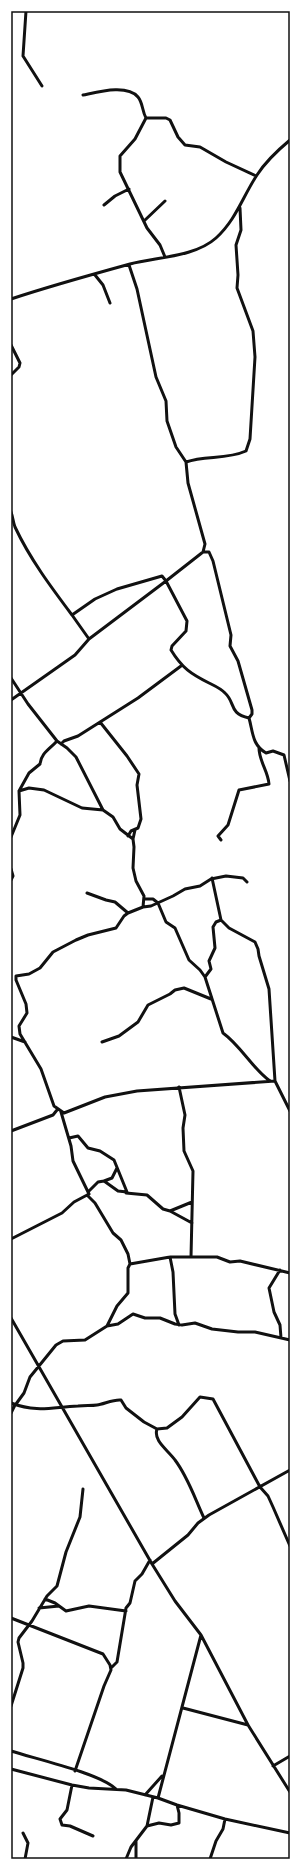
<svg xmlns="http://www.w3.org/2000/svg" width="301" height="1870" viewBox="0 0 301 1870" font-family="'Varela Round',sans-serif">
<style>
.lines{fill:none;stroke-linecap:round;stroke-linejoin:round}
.minor{stroke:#111;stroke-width:3}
.neatline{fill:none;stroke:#111;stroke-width:1.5}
</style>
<rect width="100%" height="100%" fill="#fff"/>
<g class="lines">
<path class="minor" d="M26,11L23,56L42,86
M83,95C98,92 127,84 138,97C143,103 142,111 146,118H166L170,120L178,137L185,145L200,147L226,162L256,176
M146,118L135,139L120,156V172L147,228L160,245L165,257
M104,205L115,196L129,189
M240,208L241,230L236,245L238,275L237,288L253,331L255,357L250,439L246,451C226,460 205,455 186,462L188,483L205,544L203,552L166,581L187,621L186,631L172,646L171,650C182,668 191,674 209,683C215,686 220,688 225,693C236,703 228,713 249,718C253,732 252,745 266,753L273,751L284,755L290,781
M144,221L165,201
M129,265L137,289L156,377L166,401L167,421L176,447L186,462
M95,275L103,285L110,303
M11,299C50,286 90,275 130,264C157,257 195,257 216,238C236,220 243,196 257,175C266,161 278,150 290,140
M11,345L20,363L19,367L11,375
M11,512C13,517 13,522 15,527C30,559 51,587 72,615L95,599L117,589L162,576L166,581L89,639L75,655L11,700
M203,552H209L213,561L231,635L230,646L238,661L252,710V714L249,718
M72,615L89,639
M11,678L28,704L57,741L67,748L76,757L103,810L113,817L120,829L133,839
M100,722L127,756L139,774L137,785L141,819L138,828L131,831L128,836
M61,744L64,741L78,736L138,698L181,666
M19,791L29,788L44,790L82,808L103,810
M135,830L133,839L134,847L133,868L136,881L144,896L143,907
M11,837L20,815L19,791L29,773L40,764C41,753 50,749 57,741
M221,840L218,836L228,825L239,790L269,784C268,771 259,761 259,748
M11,869L13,876L11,880
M212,878L221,920L229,928L255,942L258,949L259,956L269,989L275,1081L290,1111
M247,882L243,878L226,876L211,879L200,886L185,889L173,896L151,906L143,907L128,913L124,916L116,928L88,935L76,940L53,952L40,968L29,974L16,976V980L26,1004L27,1013L19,1026L20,1034L41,1069L54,1106L64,1113L105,1097L137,1091L275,1081
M87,893L106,900L115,902L128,913
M144,899H153L158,903L166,922L175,928L189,960L200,970L205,977L223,1033C241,1046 252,1068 270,1081
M205,977L211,969L209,961L215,948L213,927L216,922L221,920
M11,1037L25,1042
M102,1042L119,1036L138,1022L148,1005L170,994L175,990L184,988L211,999
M179,1087L185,1115L183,1128L184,1151L193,1171L191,1257
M11,1131L53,1115L57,1110
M69,1138L78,1136L88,1148L100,1151L114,1160L127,1192L118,1191L104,1181L98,1182L89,1191
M104,1181L112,1178L117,1168
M126,1193L147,1195L163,1209L170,1211L192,1223
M87,1195L95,1203L113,1233L121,1240L128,1254L130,1264L128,1268V1293L117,1306L107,1326
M170,1211L192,1202
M11,1239L62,1213L74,1202L89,1194L73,1161L71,1146L61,1112
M170,1257L173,1272L175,1314L179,1325
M130,1264L170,1257H217L230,1262L240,1261L290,1273
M280,1270L269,1288L274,1312L280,1325L281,1338
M11,1318L152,1564L175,1601L201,1635L248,1725L290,1792
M11,1403C38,1413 52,1407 78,1406C85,1405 91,1406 97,1405C104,1404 114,1399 121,1400L126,1408L144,1422L157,1429L167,1428L182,1417L200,1397L213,1399L260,1487L268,1496L273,1507L290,1546
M16,1404L24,1393L30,1377L56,1345L63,1341L85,1340L107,1326L118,1324L133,1314L145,1318H160L175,1324L182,1325L195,1323L212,1329L238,1332H255L290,1340
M11,1413L15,1405
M157,1429C153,1441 168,1450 175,1460C188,1477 195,1499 204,1518
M152,1564L188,1535L198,1523L209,1515L290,1470
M45,1599L55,1603L66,1611L89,1606L126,1611
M39,1608L59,1606
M11,1618L103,1654L110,1665L111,1670L104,1686L75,1771
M111,1668L117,1662L126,1608L130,1603L135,1581L142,1574L150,1560
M11,1706L23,1668V1663L18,1642L19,1638L32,1621L47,1596L57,1586L66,1552L80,1517L83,1489
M183,1708L248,1725
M11,1751C36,1759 99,1773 116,1789
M273,1766L290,1756
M11,1769L72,1785L89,1788L126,1790L158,1798L177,1805L225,1819L290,1833
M72,1785L67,1810L60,1819L62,1825L70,1826L93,1836
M145,1795L162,1776
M158,1798L201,1635
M147,1826L159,1823L171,1825L179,1823V1813L177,1805
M23,1833L28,1843L25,1859
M126,1859L131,1847L147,1826L153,1797
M136,1859V1841
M210,1859L216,1841L223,1829L225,1819"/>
</g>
<rect width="301" height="1870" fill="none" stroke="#ffffff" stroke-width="24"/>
<rect x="12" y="12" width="277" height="1846" class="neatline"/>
</svg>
